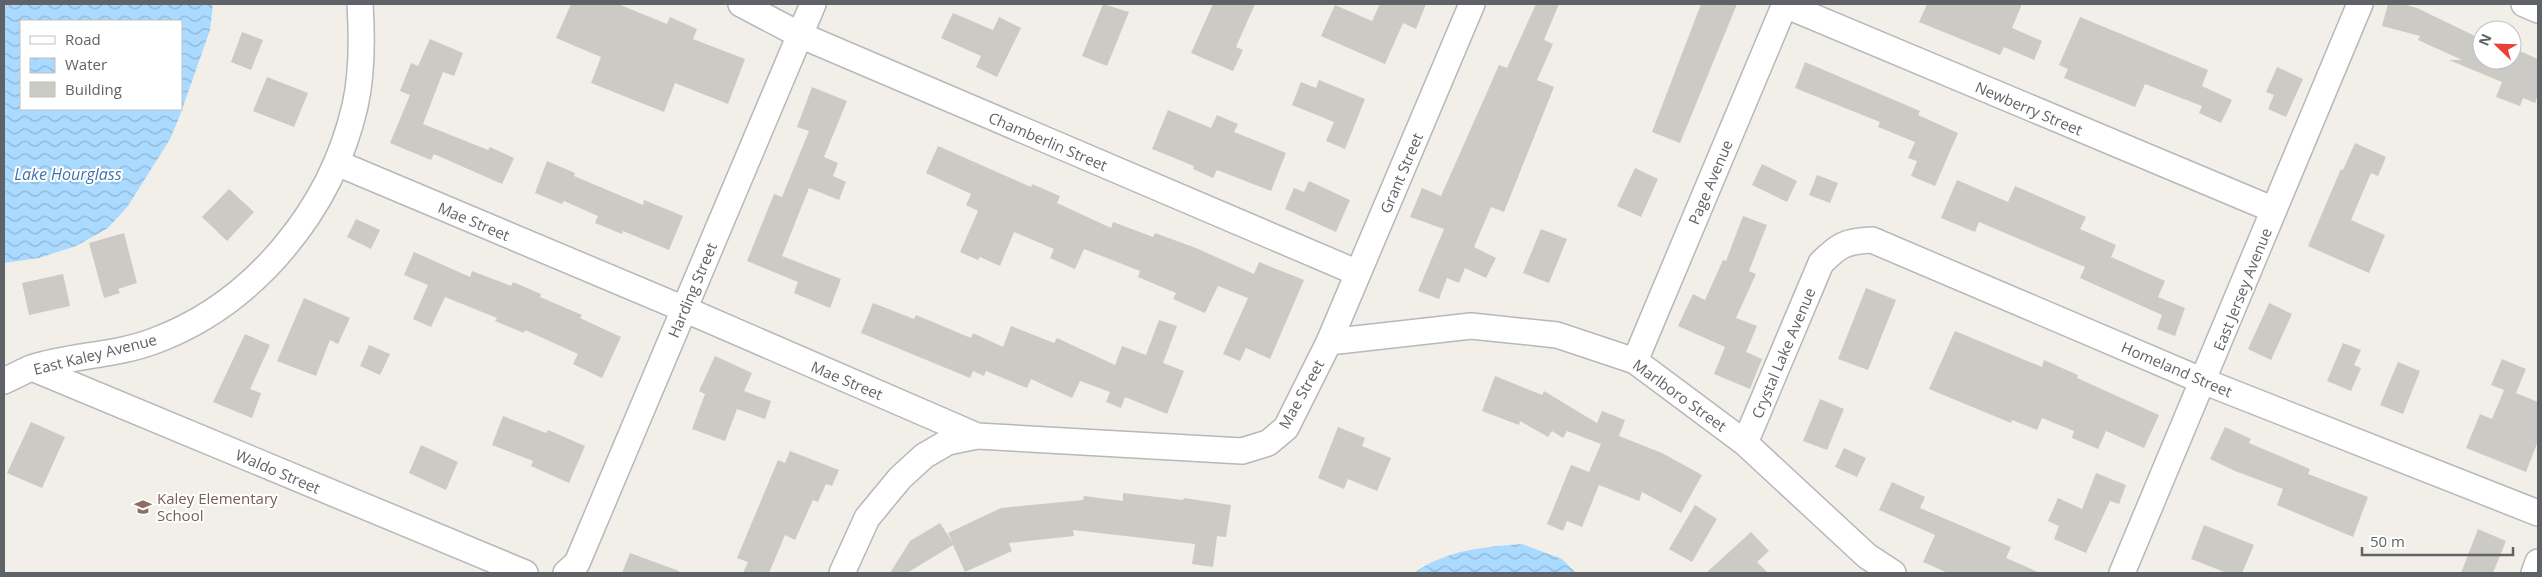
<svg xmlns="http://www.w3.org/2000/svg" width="2542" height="577" viewBox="0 0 2542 577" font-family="'Open Sans',sans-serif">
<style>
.water{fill:url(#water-waves);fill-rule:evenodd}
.building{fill:#cccac5}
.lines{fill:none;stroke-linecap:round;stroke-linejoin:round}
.minor-casing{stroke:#b5b8bc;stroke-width:28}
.minor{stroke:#fff;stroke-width:25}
.labels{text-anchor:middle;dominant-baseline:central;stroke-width:4;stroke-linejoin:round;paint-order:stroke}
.street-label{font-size:15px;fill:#5f6368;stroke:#fff}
.education-label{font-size:15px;fill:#785e54;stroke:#fff;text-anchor:start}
.water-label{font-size:16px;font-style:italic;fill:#4174aa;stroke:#fff}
</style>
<defs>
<pattern id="water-waves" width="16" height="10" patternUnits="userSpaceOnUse" patternTransform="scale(1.25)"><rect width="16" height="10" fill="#aadaff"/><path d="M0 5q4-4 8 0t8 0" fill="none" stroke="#8eb4d2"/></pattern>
</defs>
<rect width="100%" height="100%" fill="#f1efe8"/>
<path class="water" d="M4,4H213L210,30L180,115L170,139L128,206L108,228L76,246L39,258L4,263ZM21,21H181V109H21Z
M1522,544L1562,559L1576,573H1414C1446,550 1483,547 1522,544Z"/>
<path class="building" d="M571,4H618L667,24L670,17L697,29L693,39L745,59L728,104L675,83L664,112L591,83L601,57L556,38Z
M1103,4L1129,12L1107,66L1082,56Z
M1213,4H1255L1236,47L1243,50L1233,71L1191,53Z
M1380,4H1426L1416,29L1403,23L1385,64L1321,36L1335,5L1372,21Z
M1536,4H1559L1544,40L1553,44L1537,80L1554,87L1504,212L1491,207L1474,247L1496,258L1486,278L1465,268L1459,283L1447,278L1439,299L1418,291L1444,229L1410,217L1422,188L1441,196L1499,65L1507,68Z
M1701,4H1737L1680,143L1652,132Z
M1927,4H2022L2012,28L2042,41L2034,60L2004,47L2000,55L1919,22Z
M2388,4H2403L2417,8L2477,37L2482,25V60H2512L2515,49L2538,59V94L2535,103L2523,98L2520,106L2496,97L2502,82L2449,60H2462L2418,40L2420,36L2382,26Z
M953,13L993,30L999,17L1021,28L997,77L976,67L981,56L941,38Z
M2080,17L2208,70L2202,86L2232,100L2221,123L2199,113L2202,106L2145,84L2135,107L2064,78L2068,69L2059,65Z
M242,32L263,40L251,70L231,62Z
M430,39L463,53L454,76L443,72L423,124L488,150L490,147L514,158L502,184L434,154L431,160L390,143L410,95L400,91L411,63L418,66Z
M1805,62L1920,111L1918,115L1958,133L1935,186L1911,176L1917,161L1908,158L1915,142L1878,127L1880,122L1795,88Z
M2277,67L2303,79L2286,117L2268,109L2274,95L2266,92Z
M267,77L308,93L294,127L253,111Z
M1319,80L1365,99L1345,149L1326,141L1334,122L1292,105L1301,82L1316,88Z
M812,87L847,101L824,157L838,163L833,176L846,182L839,200L809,188L782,256L841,279L830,308L794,293L798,282L747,261L774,194L782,197L809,131L797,127Z
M1168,110L1211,128L1217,115L1238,124L1234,132L1286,153L1271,191L1217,170L1213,178L1193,169L1194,166L1152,149Z
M2355,143L2386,157L2378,176L2371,173L2351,220L2385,235L2369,273L2308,246L2341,169L2343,170Z
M938,146L1031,187L1032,184L1060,196L1057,203L1111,228L1113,222L1153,237L1155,233L1196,248L1254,274L1259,262L1304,280L1270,359L1246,348L1240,361L1223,354L1248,298L1218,286L1205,313L1173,299L1176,293L1138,277L1140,271L1084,249L1075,269L1050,258L1054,249L1014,232L1000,266L980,257L978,260L960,252L978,211L966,205L971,194L926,173Z
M547,161L575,173L574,176L643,205L644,200L683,216L669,250L623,231L622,234L595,223L598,216L564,201L562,204L535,193Z
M1762,164L1797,181L1787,202L1752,185Z
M1635,168L1658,179L1641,217L1617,206Z
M1817,175L1838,183L1830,203L1809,195Z
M1957,180L2008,202L2015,186L2086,217L2080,229L2116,245L2111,257L2165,281L2158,297L2185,308L2175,336L2157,329L2162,315L2080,278L2085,267L1979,222L1975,232L1941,218Z
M1309,181L1350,200L1336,232L1285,209L1294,188L1304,192Z
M229,189L254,212L227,241L202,217Z
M1743,216L1767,225L1749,271L1756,274L1736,318L1757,326L1746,352L1762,359L1750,389L1714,374L1725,347L1678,326L1693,294L1705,300L1723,260L1726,261Z
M356,219L380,230L371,249L347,237Z
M1541,229L1567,239L1549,283L1523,273Z
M124,233L137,283L118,289L120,293L104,298L89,243Z
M414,252L470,277L472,271L511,286L513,282L541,294L540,297L582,315L580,318L621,337L602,378L573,364L578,354L525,330L524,333L495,321L497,318L445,297L431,327L413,319L428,285L404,275Z
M63,274L70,306L29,315L22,283Z
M1866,288L1896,300L1868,370L1838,359Z
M304,298L350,318L338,344L330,340L316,376L277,361Z
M873,303L914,319L916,315L971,338L973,333L1003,347L1011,326L1054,343L1057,338L1115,365L1122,346L1146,355L1159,320L1177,326L1163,363L1184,371L1167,414L1125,397L1121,408L1106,402L1110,392L1080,381L1072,398L1031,379L1027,388L986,371L984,376L973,371L970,378L861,333Z
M2269,303L2292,314L2271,360L2248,349Z
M1955,331L2042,367L2044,360L2078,375L2077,378L2159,415L2144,448L2106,431L2098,449L2072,438L2074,431L2042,418L2037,430L2012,420L2011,423L1929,389Z
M245,334L270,345L250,389L261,393L252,418L213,402Z
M2343,343L2361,350L2354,365L2361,368L2351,391L2327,381Z
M369,345L390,354L380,375L360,366Z
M715,356L752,373L744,391L771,401L765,419L737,409L725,441L692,429L705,394L699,391Z
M2502,359L2526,369L2516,393L2538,402V441L2526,472L2466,448L2480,414L2492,419L2504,390L2491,385Z
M2398,362L2420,371L2403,414L2380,405Z
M1495,376L1542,395L1544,391L1597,423L1602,411L1625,420L1619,436L1662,453L1702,475L1681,513L1642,492L1639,501L1599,485L1582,527L1567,521L1563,531L1547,524L1571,465L1589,472L1601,444L1567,431L1563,438L1552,431L1548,437L1520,421L1519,425L1482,411Z
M1820,399L1844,409L1827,450L1803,441Z
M503,416L546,433L548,430L585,446L569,483L531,466L533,461L492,445Z
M31,422L65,437L42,488L7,473Z
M1338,427L1365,438L1362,446L1391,458L1377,491L1348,479L1344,489L1318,478Z
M2225,427L2251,439L2249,443L2310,469L2308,474L2368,497L2353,537L2277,505L2283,489L2235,471L2210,459Z
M421,445L458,462L446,490L409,473Z
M1844,448L1866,458L1857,477L1835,467Z
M790,451L839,470L832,486L826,484L818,502L813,500L795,540L785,535L769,573H743L748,562L737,558L778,460L785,463Z
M2096,473L2126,485L2119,504L2110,501L2086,553L2054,539L2059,526L2048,521L2058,498L2082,509Z
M1892,482L1925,497L1920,508L2011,547L2006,558L2040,573H1948L1923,562L1935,535L1879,510Z
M1123,493L1183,500L1184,498L1231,505L1226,537L1217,536L1213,567L1192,564L1195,544L1073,530L1074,536L1009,543L1012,551L965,572L953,545L907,573H890L910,541L940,523L953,543L948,533L1001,508L1083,500L1084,496L1123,501Z
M1695,505L1717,519L1692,562L1669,549Z
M2204,525L2254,545L2242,573H2227L2191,559Z
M2478,529L2506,541L2493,573H2461Z
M1751,532L1769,551L1757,562L1768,573H1706Z
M630,553L679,571V573H622Z"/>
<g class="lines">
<g class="minor-casing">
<path id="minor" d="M741,4L800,35L1358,273
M2524,4L2538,10
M1785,5L2274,210
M337,163L684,309L977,436L1242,451L1268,443L1286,428L1329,342L1472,4
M1329,342L1471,326L1557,335L1635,361L1745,443L1867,556L1893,573
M1635,361L1785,4
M32,368L525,573
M4,381C13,377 22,372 31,368C70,355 115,356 154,341C254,304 331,210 355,106C362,75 362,35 360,4
M1745,443L1821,263C1839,245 1846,241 1872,240L2203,381L2538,513
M566,573L577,563L813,4
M842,573L867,518L900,478L924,456L948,442L977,436
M2122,573L2360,4
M2534,573L2538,562"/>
</g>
<use href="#minor" class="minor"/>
</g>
<defs>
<g id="school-bare" transform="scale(1.35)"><path d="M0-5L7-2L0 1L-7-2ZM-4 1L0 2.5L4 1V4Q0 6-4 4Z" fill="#8d6e63" stroke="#fff" stroke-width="2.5" paint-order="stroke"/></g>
</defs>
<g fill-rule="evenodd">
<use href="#school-bare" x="143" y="507"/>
</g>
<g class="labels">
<g class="street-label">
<text transform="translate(2029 108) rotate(23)">Newberry Street</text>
<text transform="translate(1048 141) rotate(23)">Chamberlin Street</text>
<text transform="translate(1401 173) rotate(-67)">Grant Street</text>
<text transform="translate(1710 182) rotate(-67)">Page Avenue</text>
<text transform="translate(474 221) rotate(23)">Mae Street</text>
<text transform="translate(2242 289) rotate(-68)">East Jersey Avenue</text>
<text transform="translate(692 290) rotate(-67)">Harding Street</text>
<text transform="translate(1783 353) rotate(-67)">Crystal Lake Avenue</text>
<text transform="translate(95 354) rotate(-14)">East Kaley Avenue</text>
<text transform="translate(2177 369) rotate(23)">Homeland Street</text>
<text transform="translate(847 380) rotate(23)">Mae Street</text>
<text transform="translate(1301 394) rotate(-61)">Mae Street</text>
<text transform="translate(1680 395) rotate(36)">Marlboro Street</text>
<text transform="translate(278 471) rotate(23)">Waldo Street</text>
</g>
<g class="education-label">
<text x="157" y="498">Kaley Elementary<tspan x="157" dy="17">School</tspan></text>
</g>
<g class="water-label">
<text x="68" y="174">Lake Hourglass</text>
</g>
</g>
<rect width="2542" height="577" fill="none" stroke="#5f6368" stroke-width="10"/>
<rect x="20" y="20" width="162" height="90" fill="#ffffff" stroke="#bfc1c3"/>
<rect x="30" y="36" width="25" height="8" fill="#ffffff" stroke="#bfc1c3"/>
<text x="65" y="45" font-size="15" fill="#5f6368">Road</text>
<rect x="30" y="58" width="25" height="15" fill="url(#water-waves)" stroke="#bfc1c3"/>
<text x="65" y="70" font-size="15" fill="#5f6368">Water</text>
<rect x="30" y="82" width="25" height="15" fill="#cccac5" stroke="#bfc1c3"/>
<text x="65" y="95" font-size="15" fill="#5f6368">Building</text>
<g transform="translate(2497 45) rotate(293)"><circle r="24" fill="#ffffff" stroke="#bfc1c3"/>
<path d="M0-4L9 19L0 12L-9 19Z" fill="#ea4335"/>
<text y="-8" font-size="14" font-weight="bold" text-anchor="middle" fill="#5f6368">N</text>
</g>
<path d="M2362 547v8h151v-8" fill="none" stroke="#5f6368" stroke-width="2.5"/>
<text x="2370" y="547" font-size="15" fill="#5f6368" stroke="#ffffff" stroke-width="4" paint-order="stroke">50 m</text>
</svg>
